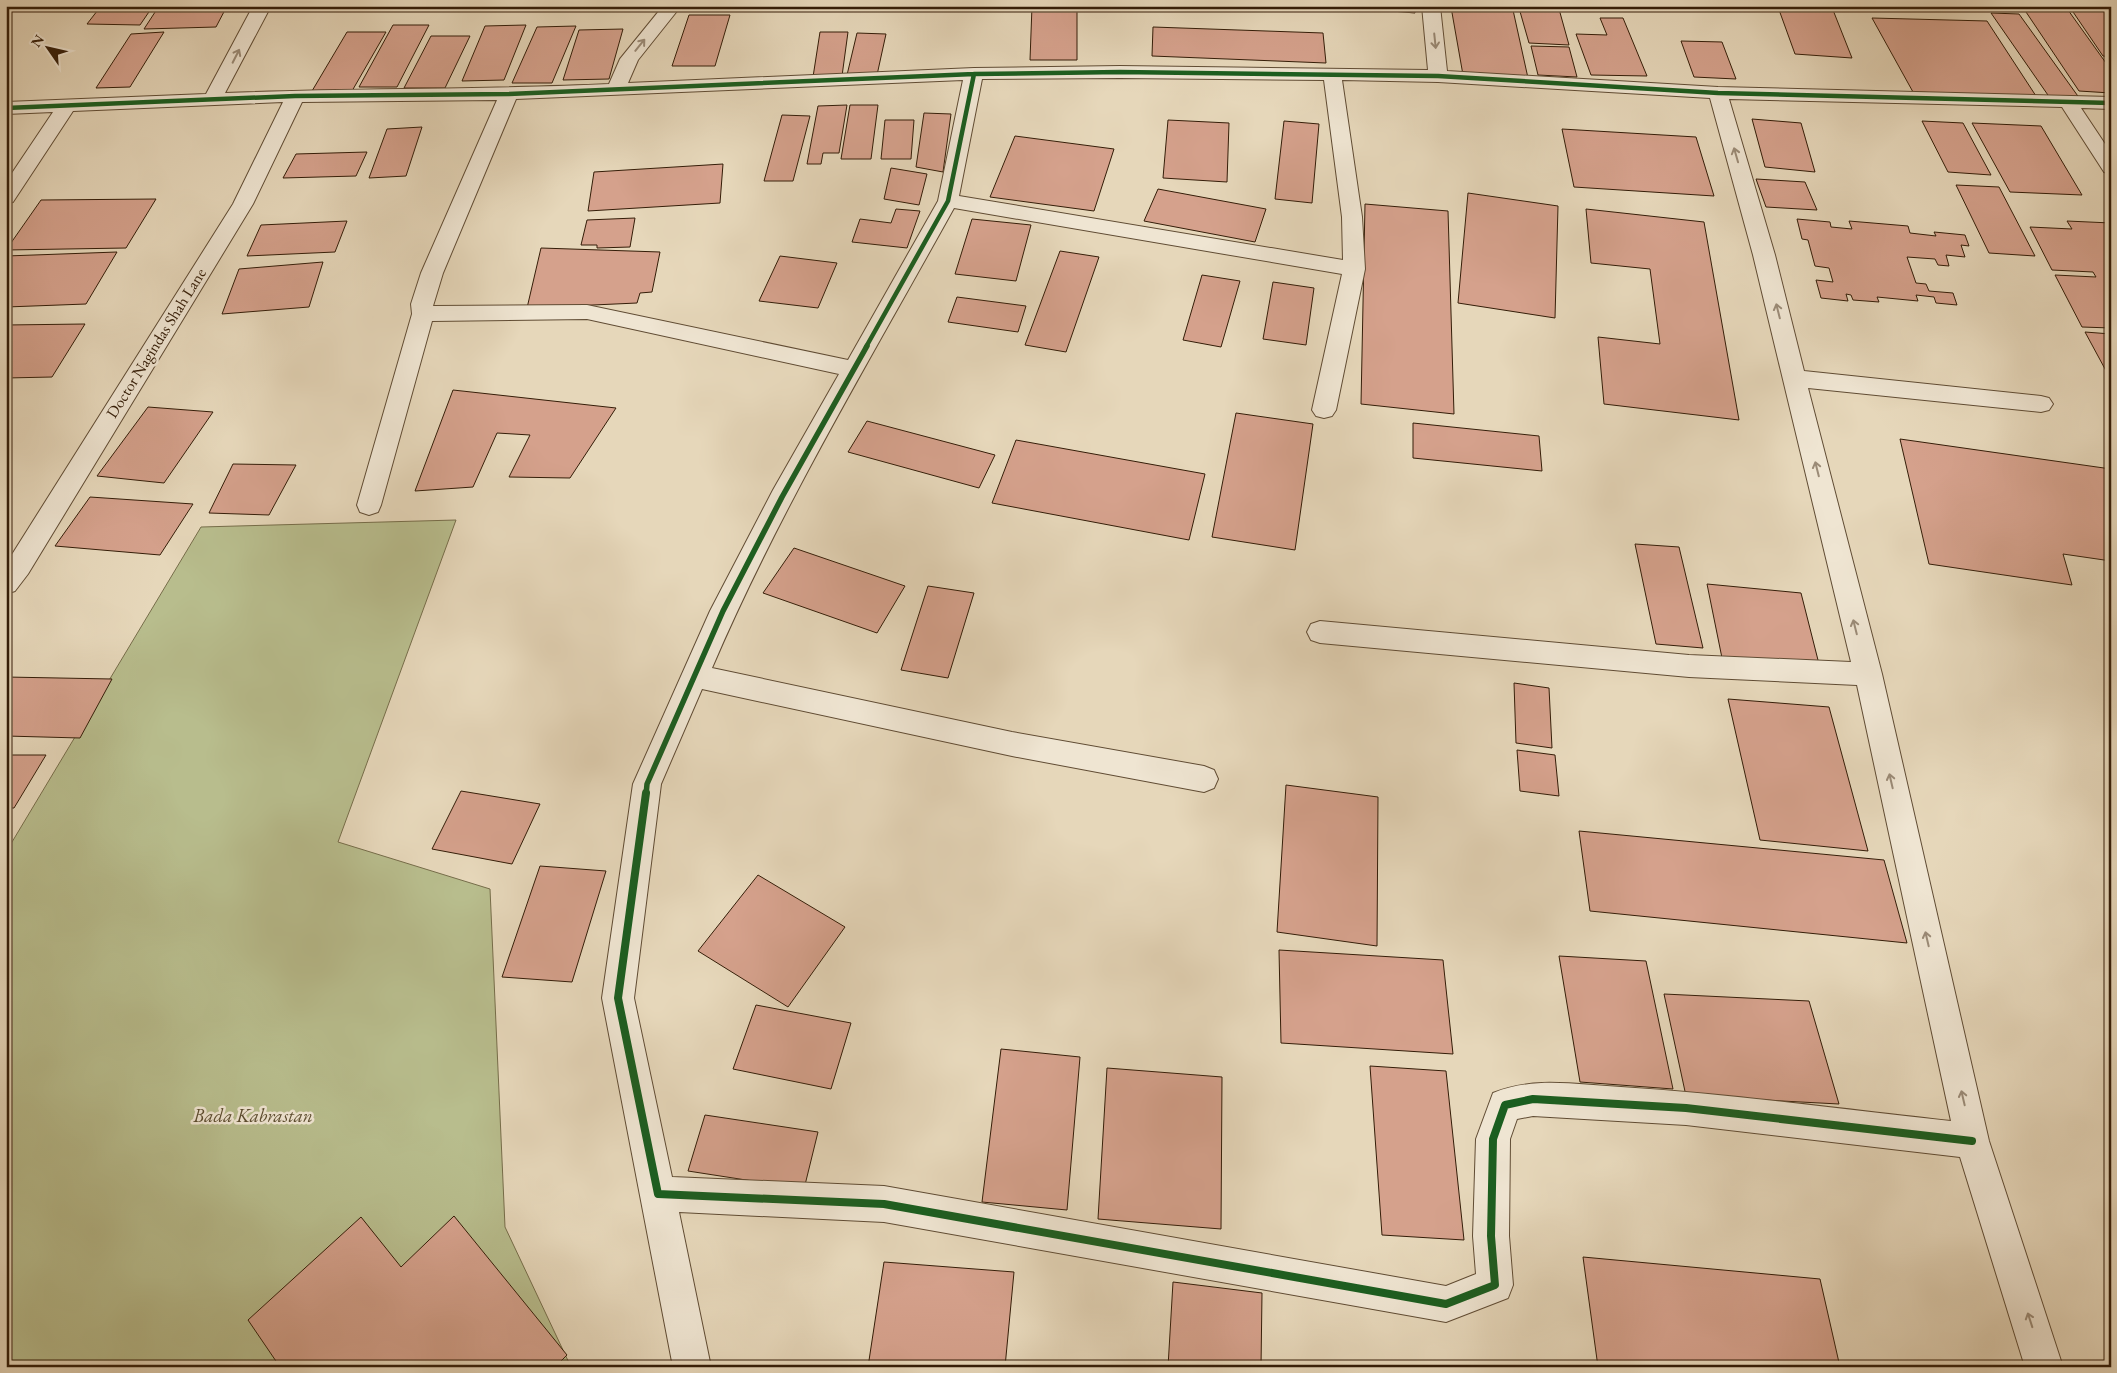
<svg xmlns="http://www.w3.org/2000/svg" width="2117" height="1373" viewBox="0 0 2117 1373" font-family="'EB Garamond',serif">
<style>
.green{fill:#b8bd8d;stroke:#766d4a}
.building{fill:#d5a18c;stroke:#341d08}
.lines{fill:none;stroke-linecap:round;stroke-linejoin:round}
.minor-casing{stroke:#604c34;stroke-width:2}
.minor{fill:#efe5d2;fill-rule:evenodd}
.cycleway-far2-casing{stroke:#efe5d2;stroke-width:7}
.cycleway-far1-casing{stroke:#efe5d2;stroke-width:9}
.cycleway-casing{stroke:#efe5d2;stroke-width:11}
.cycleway-far2{stroke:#1b5e20;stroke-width:4.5}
.cycleway-far1{stroke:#1b5e20;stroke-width:5.5}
.cycleway{stroke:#1b5e20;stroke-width:8}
.oneway{stroke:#9b8b77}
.labels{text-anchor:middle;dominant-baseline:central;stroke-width:5;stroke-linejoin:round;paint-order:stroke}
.street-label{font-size:16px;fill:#341d08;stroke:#efe5d2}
.near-park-label{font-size:19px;font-style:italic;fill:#5c4d30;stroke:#efe5d2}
</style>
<rect width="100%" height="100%" fill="#e6d7ba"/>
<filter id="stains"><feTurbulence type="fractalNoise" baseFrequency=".004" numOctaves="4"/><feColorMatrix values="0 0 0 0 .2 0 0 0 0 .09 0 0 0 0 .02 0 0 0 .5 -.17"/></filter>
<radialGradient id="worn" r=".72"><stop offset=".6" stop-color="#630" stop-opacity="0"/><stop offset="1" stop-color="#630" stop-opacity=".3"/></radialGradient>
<path class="green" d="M456,520L338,842L490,889L505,1227L571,1367H6V852L201,527Z"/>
<path class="building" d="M101,6H153L140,25L87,24Z
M159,6H227L216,27L144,29Z
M1032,6H1077V60H1030Z
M1216,6H1252V11L1216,10Z
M1345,6H1415V13L1345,7Z
M2069,6L2111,7V57L2103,56Z
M1451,7L1513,10L1528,78L1463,75Z
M1778,7L1833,10L1852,58L1795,54Z
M1519,8L1559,9L1569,45L1529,43Z
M2024,9L2068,10L2111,70V93L2079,91Z
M1991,13L2019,14L2080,99L2050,98Z
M689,15H730L715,66H672Z
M1600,18H1623L1647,76L1591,75L1576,34L1607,35Z
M1872,18L1987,21L2036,96L1913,92Z
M393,25H429L397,87H359Z
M526,25L504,80L462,81L485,26Z
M576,26L552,83H512L537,27Z
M1153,27L1323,33L1326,63L1152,56Z
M623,29L609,79L563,80L579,30Z
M164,32L130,87L96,88L131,34Z
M347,32H386L352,91H312Z
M820,32H848L842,76L813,77Z
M857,33L886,34L877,75H847Z
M431,36H470L445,88H404Z
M1681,41L1722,42L1736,79L1694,77Z
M1531,46L1569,47L1577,77L1538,75Z
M847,105L839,153H823L821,164H807L818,106Z
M850,105H878L871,159H841Z
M924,113L951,114L943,172L916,167Z
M782,115L810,116L793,181H764Z
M1752,119L1801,123L1815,172L1765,167Z
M885,120H914L911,159H881Z
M1168,120L1229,123L1227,182L1163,178Z
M1284,121L1319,124L1312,203L1275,199Z
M1922,121L1963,123L1991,175L1948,172Z
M1972,123L2041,126L2082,195L2010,192Z
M422,127L406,176L369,178L387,129Z
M1562,129L1696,137L1714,196L1574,187Z
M1015,136L1114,149L1094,211L990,197Z
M367,152L356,176L283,178L296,154Z
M723,164L720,203L588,211L594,172Z
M891,168L927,174L919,205L884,199Z
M1756,179L1805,182L1817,210L1766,207Z
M1956,185L1999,187L2035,256L1989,253Z
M1158,189L1266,209L1255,242L1144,221Z
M1468,193L1558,206L1555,318L1458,303Z
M156,199L126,248L6,250L41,200Z
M1365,204L1448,211L1454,414L1361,404Z
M896,209L920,211L907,248L852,242L860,219L891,223Z
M1586,209L1704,222L1739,420L1604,404L1598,337L1660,344L1650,269L1591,263Z
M635,218L630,247L597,248V245H581L587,220Z
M972,219L1031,225L1016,281L955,274Z
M1797,219L1830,222L1831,227L1852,229L1849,221L1908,226L1910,233L1936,236L1934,232L1965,235L1969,246L1961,245L1965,257L1946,255L1949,266L1938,265L1935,259L1907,257L1916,283L1926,284L1929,291L1953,293L1957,305L1936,303L1934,297L1916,295L1918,301L1877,297L1879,302L1853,300L1851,295L1846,294L1848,301L1821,298L1816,280L1833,282L1829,268L1815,266L1808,240L1802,239Z
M347,221L335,252L247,256L261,225Z
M2067,221L2111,223V328L2082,327L2055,275L2096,277L2093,272L2052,270L2030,227L2072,229Z
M541,248L660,252L652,292L640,293L637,303L527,308Z
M1060,251L1099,257L1066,352L1025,345Z
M117,252L86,304L6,307V256Z
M780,256L837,263L818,308L759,301Z
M323,262L309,307L222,314L239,269Z
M1202,275L1240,281L1221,347L1183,340Z
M1273,282L1314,288L1306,345L1263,339Z
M957,297L1026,306L1018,332L948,322Z
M85,324L52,377L6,378V325Z
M2085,332L2111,334V380Z
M453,390L616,408L570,478L509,477L530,435L497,433L473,487L415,491Z
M148,407L213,412L164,483L97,476Z
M1236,413L1313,424L1295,550L1212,537Z
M867,421L995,455L979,488L848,452Z
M1413,423L1539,436L1542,471L1413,458Z
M1900,439L2111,469V561L2063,554L2072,585L1929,564Z
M1016,440L1205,474L1189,540L992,503Z
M233,464L296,465L269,515L209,513Z
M90,497L193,504L160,555L55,546Z
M1635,544L1679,547L1703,648L1656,644Z
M794,548L905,586L877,633L763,593Z
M1707,584L1801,593L1820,668L1722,658Z
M928,586L974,593L948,678L901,670Z
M6,677L112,679L80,738L6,736Z
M1514,683L1549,688L1552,748L1516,743Z
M1728,699L1829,707L1868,851L1760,840Z
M1517,750L1555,755L1559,796L1520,791Z
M6,755H46L14,808H6Z
M1286,785L1378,797L1377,946L1277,932Z
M461,791L540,804L512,864L432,849Z
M1579,831L1884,860L1907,943L1590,911Z
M540,866L606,871L572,982L502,977Z
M758,875L845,927L788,1007L698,951Z
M1279,950L1443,960L1453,1054L1281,1043Z
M1559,956L1646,961L1673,1089L1580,1082Z
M1664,994L1809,1001L1839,1104L1686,1096Z
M756,1005L851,1023L831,1089L733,1069Z
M1001,1049L1080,1057L1067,1210L982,1202Z
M1370,1066L1446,1071L1464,1240L1382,1235Z
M1107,1068L1222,1077L1221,1229L1098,1219Z
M705,1115L818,1132L804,1189L688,1171Z
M454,1216L567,1355L555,1367H280L248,1320L361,1217L401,1267Z
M1583,1257L1820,1279L1840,1367H1598Z
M884,1262L1014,1272L1005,1367H868Z
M1173,1282L1262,1293L1261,1367H1168Z"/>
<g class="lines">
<g class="minor-casing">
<path id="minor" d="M253,6H271L225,93C353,88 481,90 609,84L620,59L663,6H681L638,60L628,83L974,68L1120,66L1428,70L1422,6H1440L1447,71L1718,87L2111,97V109L2081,108L2111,153V174L2104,172L2062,107L1729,99L1775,255L1804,371L2041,396L2049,398L2053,404L2049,410L2041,412L1808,388L1882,674L1989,1141L2063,1367H2025L1960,1157L1686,1125L1533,1116L1517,1119L1510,1139L1509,1236L1513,1285L1508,1298L1446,1322L884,1222L679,1212L711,1367H673L602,998L633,784L710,611L773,490L839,374L587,319L432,321L381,505L378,512L369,515L360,512L357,505L412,314L411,304L421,273L497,100L302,102L253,204L28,574L15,591L6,594V564L233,204L283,102L73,111L13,202L6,204V182L53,112L6,114V102L206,94ZM1120,78L1324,80L1342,217L1343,260L959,196L982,79ZM963,80L938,201L848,360L587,305L433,306L443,273L516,99ZM1342,80L1438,82L1710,98L1753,255L1851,662L1689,655L1320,621L1311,624L1307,632L1311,640L1320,643L1689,677L1857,685L1951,1121C1841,1109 1731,1094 1621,1087C1578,1085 1534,1076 1493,1093L1476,1139L1473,1236L1476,1274L1446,1286L884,1186L672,1177L634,998L661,784L702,689L1012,756L1204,792L1214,788L1218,779L1214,770L1204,766L1012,732L712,668C780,509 870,360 954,208L1342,274L1312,410L1316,416L1324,418L1332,416L1336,410L1365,269L1362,217Z"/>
</g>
<use href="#minor" class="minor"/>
<g class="cycleway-far2-casing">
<path id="cycleway-far2" d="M6,108L295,96L509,94L974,74L1120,72L1438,76L1718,93L2111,103
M866,347L948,201L974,74"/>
</g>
<g class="cycleway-far1-casing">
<path id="cycleway-far1" d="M646,795L647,784L723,611L782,497L867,346"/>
</g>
<g class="cycleway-casing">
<path id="cycleway" d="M646,793L618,998L658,1194L884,1204L1446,1304L1495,1285L1491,1236L1493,1139L1505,1105L1533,1099L1686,1108L1972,1141"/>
</g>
<use href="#cycleway-far2" class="cycleway-far2"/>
<use href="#cycleway-far1" class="cycleway-far1"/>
<use href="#cycleway" class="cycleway"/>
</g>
<defs><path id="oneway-shaft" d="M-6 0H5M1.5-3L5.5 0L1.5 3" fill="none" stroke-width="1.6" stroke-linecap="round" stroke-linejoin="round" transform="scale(1.25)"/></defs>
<g class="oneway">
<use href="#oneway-shaft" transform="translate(1435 41) rotate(84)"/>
<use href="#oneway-shaft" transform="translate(640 45) rotate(-51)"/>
<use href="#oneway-shaft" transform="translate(236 56) rotate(-63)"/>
<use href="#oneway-shaft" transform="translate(1736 155) rotate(-106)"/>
<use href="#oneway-shaft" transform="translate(1778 311) rotate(-104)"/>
<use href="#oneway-shaft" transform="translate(1817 469) rotate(-104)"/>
<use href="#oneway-shaft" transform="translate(1855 627) rotate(-104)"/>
<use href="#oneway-shaft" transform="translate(1891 781) rotate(-103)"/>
<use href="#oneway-shaft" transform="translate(1927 939) rotate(-103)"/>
<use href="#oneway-shaft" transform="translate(1963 1098) rotate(-103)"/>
<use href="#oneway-shaft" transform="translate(2030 1320) rotate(-108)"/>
</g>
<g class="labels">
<g class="street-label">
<text transform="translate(156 343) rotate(-58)">Doctor Nagindas Shah Lane</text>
</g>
<g class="near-park-label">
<text x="253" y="1115">Bada Kabrastan</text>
</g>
</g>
<rect width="2117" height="1373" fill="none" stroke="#e6d7ba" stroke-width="25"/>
<rect x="8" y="8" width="2102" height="1358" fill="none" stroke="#341d08" stroke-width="2.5"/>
<rect x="12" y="12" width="2092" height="1348" fill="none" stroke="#341d08"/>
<g transform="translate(48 48) rotate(304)" stroke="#efe5d2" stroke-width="4" paint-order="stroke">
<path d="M0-4L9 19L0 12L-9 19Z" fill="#341d08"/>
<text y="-8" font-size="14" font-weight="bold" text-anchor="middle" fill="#341d08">N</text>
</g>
<rect width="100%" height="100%" filter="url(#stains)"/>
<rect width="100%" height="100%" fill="url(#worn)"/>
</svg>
